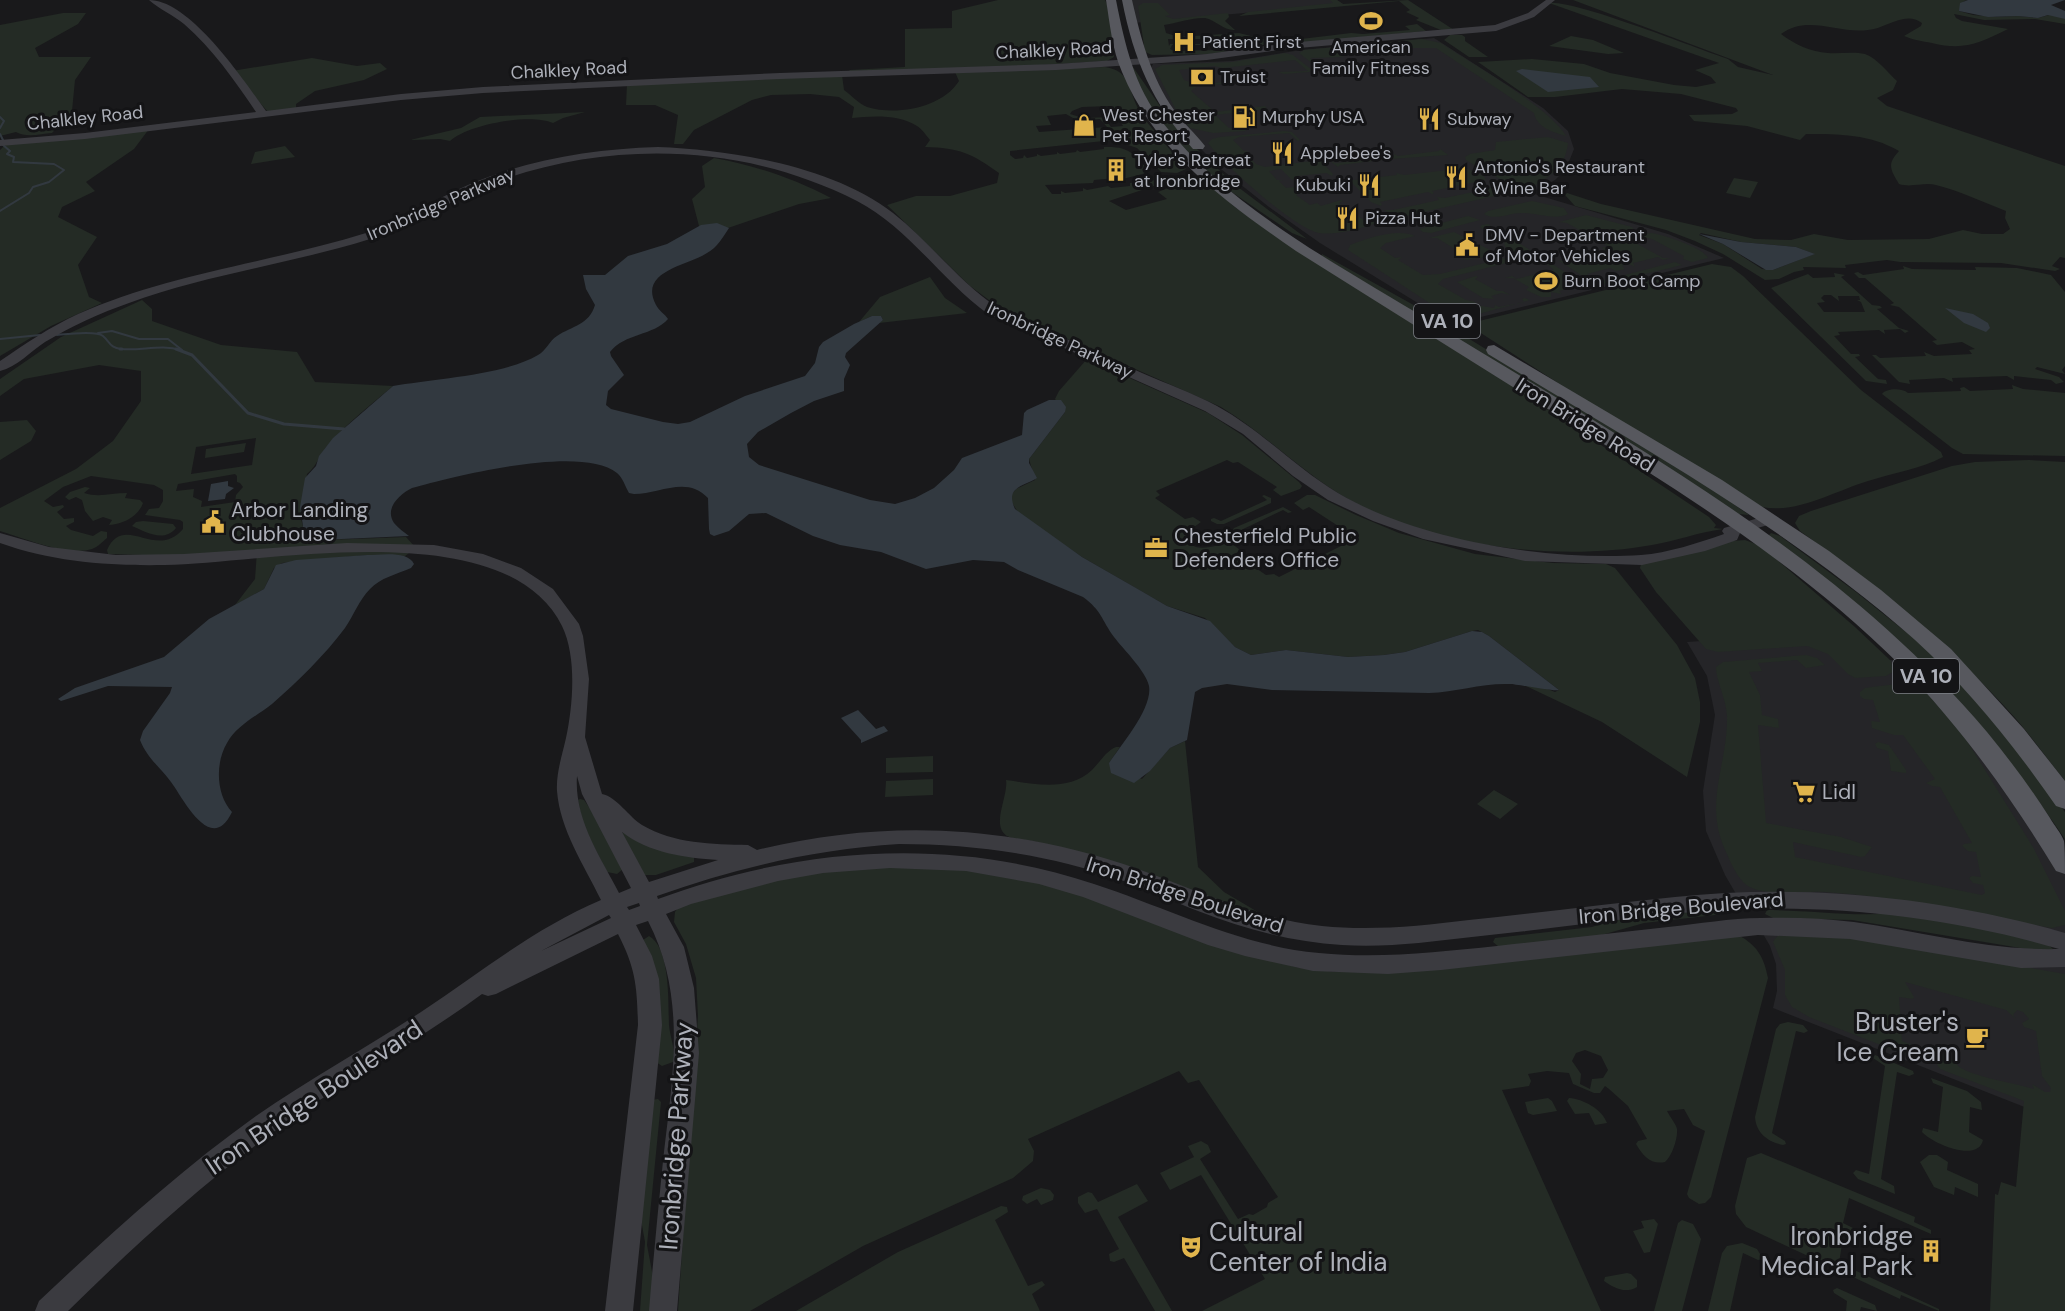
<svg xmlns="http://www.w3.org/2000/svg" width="2065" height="1311" viewBox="0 0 2065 1311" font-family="'DM Sans',sans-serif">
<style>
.built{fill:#252528}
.green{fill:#242b25;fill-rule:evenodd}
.water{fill:#323940}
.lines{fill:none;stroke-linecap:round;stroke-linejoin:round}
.stream-far1{stroke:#323940;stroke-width:2}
.stream{stroke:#323940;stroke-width:3}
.minor{fill:#3b3b40;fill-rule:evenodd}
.major{fill:#57585e;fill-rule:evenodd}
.labels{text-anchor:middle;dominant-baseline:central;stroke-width:6;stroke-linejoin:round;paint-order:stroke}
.far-poi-label{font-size:18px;fill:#adb0b9;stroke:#141416;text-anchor:start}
.far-street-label{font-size:18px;fill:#adb0b9;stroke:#141416}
.shield{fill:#141416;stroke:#7f8188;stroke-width:1.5}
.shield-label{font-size:20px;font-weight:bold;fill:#adb0b9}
.street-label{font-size:21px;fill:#adb0b9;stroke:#141416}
.poi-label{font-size:21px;fill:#adb0b9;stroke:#141416;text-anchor:start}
.near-poi-label{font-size:26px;fill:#adb0b9;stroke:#141416;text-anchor:end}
.near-street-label{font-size:26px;fill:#adb0b9;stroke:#141416}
</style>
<rect width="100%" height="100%" fill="#19191b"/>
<path class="built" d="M1128,0H1337L1343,4L1133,23Z
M1434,38L1543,108L1568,131L1574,149L1566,169L1555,180L1531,193L1668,234L1724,258L1452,324L1320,243L1269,207L1221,169L1190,138L1147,74L1153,64L1233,61L1301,50Z
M1805,634L1869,663L1907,658L2049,837L2065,865V941L2014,928L1739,899L1725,875L1706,831L1703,791L1715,715L1707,676L1687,642Z
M1759,927L2065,958V1123L1773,1008L1777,991L1776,964L1770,946Z"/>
<path class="green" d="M998,0H1105L1109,8L1114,37L1112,40L1114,57L1107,61L975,69L848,72L850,70L905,67V29L952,28V11Z
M1330,0H1337L1343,4L1408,0L1454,30H1441L1416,20L1419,18L1406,12L1410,10L1399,1L1239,16L1248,12L1333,3Z
M1573,0H1968L1964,1L1959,11L1973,15L1996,17L2018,16L2038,18L2049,15V13L2065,19V24L2035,19L1984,20L1954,14L1956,18L1962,21L2008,29C1979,43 1964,51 1932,43C1922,41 1913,40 1904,36L1921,26L1922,23C1905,10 1885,29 1868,30C1838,34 1807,14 1781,34C1794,44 1811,52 1828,53C1840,54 1853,51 1865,54C1877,58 1888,73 1897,81L1893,90L1877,98L1887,106L2065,166V258L2060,257L2052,266L2060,269L2055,271L2001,263L1900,262L1887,260L1845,265L1846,268L1803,267L1804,270L1794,272L1779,279L1765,280L1723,254L1695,241L1666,230L1575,206L1565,195L1567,193L1601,204L1755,239L1791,240L1814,234L1848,240L1929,239L1963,230L1982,234H2003L2010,229L2005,218L2006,211C1983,202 1960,191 1936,185C1924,182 1911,188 1899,184C1890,169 1887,164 1899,151C1870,134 1839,134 1806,134L1800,140L1747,126L1694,121L1689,115L1732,114L1738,111L1736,108L1681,94L1622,89L1555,97H1528L1478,62L1532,59L1584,64L1610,73L1674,85L1696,87L1716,83L1711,77L1695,70L1719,63L1549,3C1575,0 1695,48 1728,59L1738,67L1773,75ZM1701,233L1741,242L1796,247L1814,254L1773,270L1762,269L1723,244L1699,235Z
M1143,3H1158L1170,15L1165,16L1173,19L1228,13L1229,17L1225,21L1235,30C1224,31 1216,20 1205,18C1195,17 1176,23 1164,25L1166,33L1179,37L1239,33L1255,37L1222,43L1199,39H1168L1169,46L1170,44H1200V42L1219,45H1172L1170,49L1174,51L1220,50L1219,48L1267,38L1276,43L1210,54L1152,55L1145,52L1138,6Z
M63,13H86L78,24L35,48L39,57H91L75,80L72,111L52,133C41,134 26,138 16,132L0,136V25Z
M1417,24L1426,31L1290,44L1271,35L1275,34L1293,40L1351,33L1363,34L1410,30L1405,26Z
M1450,35H1462L1465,37V41L1488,57H1469L1444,40Z
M1571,36L1593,40L1624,53L1608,54L1549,46Z
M1422,39L1441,43C1472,64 1549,107 1566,136C1553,132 1537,128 1534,113L1436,48H1380L1340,53L1343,57L1310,58L1323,70L1356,67C1330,76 1319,69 1299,53L1304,50Z
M1285,53L1293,55L1312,70L1309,72L1284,74L1278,72L1308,71L1295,60L1223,68L1214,66L1179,70L1184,80L1199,85L1229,81L1239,82L1240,84L1236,83L1198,86L1191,91L1215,112L1265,106L1267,109L1215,115L1229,128L1251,127L1245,131L1213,133L1190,128L1177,112L1155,69L1162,65L1232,62Z
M312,58L357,66L380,63L387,69L364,80L315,91L296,104V109L268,112L232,71Z
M1105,67C1132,71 1128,91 1139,110L1120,113L1111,111L1110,106L1082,107L1072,111L1070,114L1083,118L1084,121L1080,122L1066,114L1047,116L1051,125L1036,126L1039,132L1107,127L1100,119L1088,120L1087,118L1109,117L1105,119L1111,127L1123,126L1117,116L1141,115L1186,169L1177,173L1161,172L1137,148L1113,140L1010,151V155L1015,159L1023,158L1024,155L1027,158L1037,156V154L1041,156L1057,154V152L1060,154L1076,152L1077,150L1080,152L1104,149V147C1130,146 1134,154 1150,172L1119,180L1116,178L1094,180L1093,183L1045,185L1052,194H1061V191L1065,193L1083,191V188L1087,190L1108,186L1111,188L1130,186V183L1155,180L1161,183L1162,187L1157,185L1109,201L1126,210L1167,199L1158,192L1173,186L1171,182C1192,162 1221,195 1236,208L1469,357L1709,517L1716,525L1714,528L1723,529C1699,532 1676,541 1652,545C1557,562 1435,547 1350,500C1303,474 1266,434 1221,407L1027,321L993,303L970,286L887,205L916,196H950L997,183L999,173C971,153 960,148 925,147L930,140C926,135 922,129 917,126C899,114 872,116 852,118L854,107L839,97L810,94L771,95L752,100L694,130L683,144H674L678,115L655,105H626L627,84L842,75L844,90C851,95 859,104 867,107C896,116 942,108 959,81L955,72Z
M1133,67L1162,109L1197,149L1234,184L1307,239L1292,233L1220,184L1175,140L1146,102L1131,68Z
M585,112L563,118L553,123C531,113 468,124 450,141L440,139L410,140L461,128L480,117Z
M149,129L134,149L86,182L95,191L62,207L58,217L97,237L78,265L89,297L102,303L51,326L0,356V150L7,143Z
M1284,131L1292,132L1300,140L1298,141L1289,133L1239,137L1233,140L1244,151L1250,152L1245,153L1256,164L1265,167L1320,160L1333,174L1332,176L1326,173L1297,176L1295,177L1297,179L1292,180L1281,169L1269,171L1277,180H1283L1279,181L1286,188L1293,187L1300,193L1296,195L1310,205L1317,203L1321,206L1341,200L1343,201L1339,203L1364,220L1377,218L1370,213L1375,211L1384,217L1383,221C1365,227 1338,236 1319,233C1295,229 1223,164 1208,143L1212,139L1220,137Z
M1548,137L1568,143C1566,158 1562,166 1550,175C1545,179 1538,185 1530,187C1516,190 1479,168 1466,160L1465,157L1470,154L1495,150L1496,142Z
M285,146L295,157L251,164L255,152Z
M1440,149L1448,155L1390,159L1391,162L1382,160L1340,165L1338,167L1330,161L1336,163L1393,157L1394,154L1398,156L1439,151Z
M714,158C757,166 792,178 831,198L799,204L728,228L699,226L692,199L705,187L702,166Z
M1461,166L1484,176L1486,180L1432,191L1434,193L1432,194L1428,192L1380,202L1382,204L1381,206L1371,202L1348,179L1354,180L1397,175L1396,173L1404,175L1458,169L1457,167Z
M1734,178L1758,182L1750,198L1726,193Z
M1494,183L1510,188L1512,192L1406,216L1394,215L1384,210H1393L1439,200L1437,197L1445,198L1478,191L1477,188L1482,190L1492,187L1489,184Z
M1532,201L1564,208L1568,214C1555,221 1536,212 1521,213C1509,213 1494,221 1484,214L1488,211Z
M1586,215L1632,227L1635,231L1623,236L1663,258H1670L1663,260L1658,257L1633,263L1635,267L1629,264L1622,266L1625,269L1616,271L1610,268L1587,274L1590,277H1584L1558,260L1566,262L1607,252L1602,248L1608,246L1567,223L1559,222Z
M1468,216L1480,220L1431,233L1423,232L1419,229Z
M1488,224L1538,255L1443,279L1438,284L1466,300L1475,302L1476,305L1494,308L1495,305L1499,307L1524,302L1522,299L1525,298L1530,300L1464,318L1448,315L1348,250L1350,245C1368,238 1397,228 1415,236L1386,243L1380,248L1395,258L1402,257L1398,260L1423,275L1440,274L1509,257L1505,255L1507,250L1504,244L1505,243L1480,227L1482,225Z
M1454,232L1492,251L1482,254L1489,253L1493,256L1465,260L1463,259L1468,257L1437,238H1429Z
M1652,233C1664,235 1704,248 1708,258L1692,262L1683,259L1684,256L1652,239L1643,237L1644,234Z
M1322,254L1419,308L1699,480L1749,515L1738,514L1322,256Z
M1544,259L1586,285L1585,287L1577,286L1559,291L1562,294L1551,292V297H1541L1526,290L1529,287L1513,278H1505L1512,276L1516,279L1554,270L1546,263L1538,261Z
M1675,262L1682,265L1600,285L1594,283Z
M1712,264L1731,267L1743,276L1861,390L1941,452L1943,457C1920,469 1893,473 1868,481C1835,491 1797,514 1762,507L1583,399L1470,326L1479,321Z
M1903,266L1912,269L1976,270L1975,267L2017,268L2051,275L2065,292V366L2062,370L2065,374L2037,367L2035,369L2059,377L2064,382L2056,384L2051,380L2014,376V380L2007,376L1952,378L1953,382L1944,378L1909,380L1910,384L1899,382L1872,355H1876L1880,358L1926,356L1924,352L1934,356L1972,354L1969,350L1975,349L1962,342L1937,345L1932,341L1937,340L1899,307L1890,305L1894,303L1865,278H1859L1854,273L1858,272L1863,275L1904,269Z
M1834,273L1845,275L1841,277L1872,305L1880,306L1882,308L1877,309L1899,328L1909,331L1905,333L1900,329L1884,330L1885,334L1879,330L1838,332L1840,335L1834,336L1851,354H1859L1860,356L1855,357L1878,379L1886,380L1887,384L1866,381L1771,288L1808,274L1813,278L1835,277ZM1824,295H1831L1839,301L1838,296H1859L1860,300H1857L1861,302L1865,312H1824L1817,303L1825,302L1821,298Z
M1476,276L1478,277L1475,279L1497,291H1503L1510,295L1502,293L1491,296L1494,299L1483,298L1457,282Z
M930,277L945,298L967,313L879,323L883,320L881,316H872L859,322L880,297Z
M142,300L152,309V321L221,345L297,352L315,382L393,386C372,404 348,422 329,444C319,454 318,465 307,474L301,519L303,526L297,541L406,537L416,548L405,556L367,555L282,563L274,568L264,589L235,605L255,579L257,551L178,556L108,554L107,550C124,512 156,561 183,529V522L180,520L145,515L149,509L159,508L163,501V490L154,485L91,476L63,487L44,501L53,507L63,505L64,507L57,512L64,519L74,518V522L66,526L71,530L93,536L101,531L107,532V538C102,542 98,547 92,549C69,557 23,538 0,531V508L76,469L113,441L141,401V371L99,365L24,379L0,396V379L61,337ZM256,438L252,465L191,474L196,447ZM235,474L237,476V482L240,483L243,487L236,495L235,502L201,507L202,501L193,497L194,489L176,491L178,484Z
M1087,359L1208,413L1242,435L1299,482L1302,486L1300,489L1281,496L1273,490L1277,487L1238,462L1233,463L1227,460L1156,491L1160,495L1155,498L1185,519L1193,517L1201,522L1187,532C1187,559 1219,543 1231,543L1240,550L1235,554L1266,575L1274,574L1279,577L1351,541L1345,537L1349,533L1309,507L1303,510L1294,503L1307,495H1315L1356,515L1399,533L1475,554L1553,563L1606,564L1615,568L1677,645L1695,678L1700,702V722L1687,777L1602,722L1526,686H1540L1555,692L1559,690L1489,636L1478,630L1472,631L1405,652L1384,655L1348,657L1286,650L1251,655L1235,647L1205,618L1167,606L1082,557L1019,514L1011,501L1012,494L1016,489L1035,480L1029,459L1065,412L1055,399L1059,391Z
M2012,385L2023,389L2065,393V456L1963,454L1952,448L1882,394C1887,388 1902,388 1908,393L1961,391L1960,388L1964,387L1970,391L2013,389Z
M27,420L36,431L31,441L0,460V422Z
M246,443L244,452L205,458L206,449Z
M2029,460L2065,462V781C2049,761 2034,740 2017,720C1956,651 1875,585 1800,531L1795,523L1799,516L1811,511L1952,466L1975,462Z
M85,487L90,488L84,493C99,498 111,493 127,493L125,498L140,500L143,503C138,517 123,524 109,525L112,520L103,517L93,521L85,511L82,500L76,497L69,500L65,497L70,492Z
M1264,495L1271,498V503L1224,524H1217L1211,521V519L1214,518L1221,521L1267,500L1262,496Z
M1283,507L1292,512L1288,513L1283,510L1237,532L1242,538H1236L1230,534L1234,528Z
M143,521L173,524L176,528C164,543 146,532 132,526L136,522Z
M1771,533L1780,536L1856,592L1932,653L1963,684L2034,768L2065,812V839L2035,796L1961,707L1768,536Z
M1745,540L1761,546L1855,627L1891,661L1893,672L1886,676L1855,678L1848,674L1828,654L1807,646L1718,652L1706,649L1656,592L1640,568L1641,564L1732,541Z
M1806,655L1817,658L1825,665L1806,668L1797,660L1758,663L1762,671L1749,672L1760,695L1762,715L1778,719L1779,728L1758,725L1766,823L1841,837L1872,847L1865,856L1861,857L1793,842L1795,857L1982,895L1985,893L1983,885L1973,883L1969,878L1972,876L1981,877L1976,852L1968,851L1962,846L1964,844L1972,843L1940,787L1932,786L1926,783L1935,779L1903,735H1894L1872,728L1871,721L1880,722L1873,700L1864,699L1860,696V692L1865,688C1885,686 1904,681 1923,689L1962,733L2033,847L2065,911V925L2052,928C1977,915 1902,897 1826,892C1804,890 1758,899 1743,882C1736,874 1731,864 1727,854C1702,804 1728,766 1727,716C1726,698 1716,681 1716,667L1723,662Z
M1185,741L1198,867L1224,892L1268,918L1037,842C1029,840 1020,840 1012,838C987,831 1009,797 1006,780C1035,784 1068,792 1092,770C1100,762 1106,751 1116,747H1120L1109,763L1142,779L1170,748Z
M1878,742L1889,745L1906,770V773L1891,771L1888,751L1877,748L1875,744Z
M933,756V772L886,773V758Z
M933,779V795L885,797L886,781Z
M1494,790L1518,804L1500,819L1477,804Z
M580,799L584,800L599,821L623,869L617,874L607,872L583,825L578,800Z
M624,832L694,856V862L656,875H644L617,836Z
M949,867L1054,885L1295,967L1336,972L1397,971L1738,935C1757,945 1764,957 1768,978L1711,1197L1705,1203L1699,1204L1689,1198L1687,1194L1705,1131L1693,1125L1684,1109L1667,1111C1670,1117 1676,1124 1677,1129C1678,1138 1672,1156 1665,1162C1651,1165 1643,1156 1636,1144L1638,1141L1647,1139L1628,1106L1609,1089L1605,1086L1600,1093H1594L1573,1084L1569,1073L1547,1071L1528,1074L1531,1081L1529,1086L1502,1090L1601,1311H1202L1265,1279L1201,1175L1170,1190L1160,1173L1194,1157L1188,1146L1201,1141L1208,1145L1211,1152L1200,1159L1238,1219L1249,1214L1253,1215L1267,1207L1268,1203L1278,1197L1199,1080L1188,1083L1179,1071L1028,1139L1034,1151L1033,1161L1013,1178L863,1246L750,1311H678L698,1016L696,978L686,944L674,922L675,912L679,906L739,886L846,868ZM1585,1050L1601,1056L1608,1070L1603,1078L1592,1079L1590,1089L1580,1084L1581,1074L1572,1061L1576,1053Z
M1717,907L1723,910L1724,914L1644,923L1598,936L1499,947L1493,942L1495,938L1592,927L1615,919Z
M1767,910C1810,910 1852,917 1894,913L2041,938L2053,949L2045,952L1852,920L1773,918L1765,914Z
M1794,931L1907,946L2065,974V1311H1990L1995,1194L1998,1195L2001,1182L2016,1187L2024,1101L1940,1069L1933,1058L1936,1055C1952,1050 1952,1064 1963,1069C1980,1078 2014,1083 2034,1089L2032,1084L2045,1092H2050L2051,1088L2042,1076L2036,1031L2024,1027L2022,1023L2029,1019L2023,1012L2017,1010L2013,1015L2016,1019L2006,1010L1905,982L1914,997L1913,999L1899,997L1902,1041L1912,1045L1917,1050L1915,1056H1909L1809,1017L1792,1007L1785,995V970L1773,942C1778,933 1785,933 1794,931Z
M649,936C671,948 668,1004 669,1025C670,1038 676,1049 673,1062L662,1066L656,1062L643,940Z
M1788,1022L1803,1025L1808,1031L1804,1033L1796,1031L1772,1133L1785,1141L1786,1144L1783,1145C1768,1142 1756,1133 1755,1117L1776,1029L1780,1024Z
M1875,1055L1913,1071L1914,1074L1909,1076L1897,1072L1881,1179L1894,1186L1895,1194L1858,1179L1853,1173L1856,1170L1869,1174L1885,1066L1873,1058Z
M1931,1078L1967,1091L1981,1102L1982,1110L1970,1107L1969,1132L1983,1140C1978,1163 1933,1144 1922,1132L1923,1128L1938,1132L1943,1087L1933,1083Z
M1548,1098L1552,1101L1557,1111L1533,1115L1528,1113L1525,1102Z
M1569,1098C1583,1099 1602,1109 1607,1123L1595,1125L1589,1113L1575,1114L1567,1101Z
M658,1099L661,1102L647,1245L653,1277L652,1311H640L645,1242L640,1214L652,1100Z
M1761,1153L1915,1217L1914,1222L1931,1230V1234L1849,1198L1843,1223L1853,1228L1852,1235L1844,1232L1839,1263L1939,1309V1311L1901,1295L1900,1299L1746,1227L1736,1214L1735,1206L1747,1158Z
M1929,1155H1937L1948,1162L1947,1170L1978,1184V1197L1955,1187L1954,1195L1934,1187L1920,1162Z
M1137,1184L1148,1201L1118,1217L1172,1311H1155L1124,1258L1114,1262L1110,1261L1109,1254L1119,1249L1097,1209L1085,1213L1078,1203V1197L1088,1192L1092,1193L1098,1202Z
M1041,1188L1050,1190L1054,1195L1053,1200L1041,1205L1037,1199L1027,1204L1022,1200L1023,1196Z
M1001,1206L1007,1207L1008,1212L995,1220L1028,1286L1042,1281L1045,1285L1032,1294L1040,1311H796L898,1252Z
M1654,1219L1658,1224L1650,1252L1644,1253L1633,1231L1644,1228L1641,1221Z
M1682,1220L1693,1224L1701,1239L1682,1311H1654L1678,1223Z
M1742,1243L1757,1249L1763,1259L1758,1260L1743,1253L1730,1311H1708L1722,1253L1727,1246Z
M1627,1273L1631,1274L1637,1280V1287C1625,1294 1614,1288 1604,1281L1605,1277Z
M1837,1288L1875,1305L1877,1311L1861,1307L1860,1311H1846L1847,1301L1834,1293L1833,1290Z"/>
<path class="water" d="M1968,0H2065L2051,5L2065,11V19L2048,15L2038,18L2018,16L1988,17L1959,11L1960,3Z
M1522,69L1590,77L1599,87L1548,92L1516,71Z
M717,223L729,228C723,237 717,248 707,253C687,266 638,271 656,305C659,311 665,314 668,319C653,336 625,333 610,352L611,356L624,375L608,391L606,405L611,409L663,422L678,424L690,422L745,396L805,376L815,363L819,347L823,342L854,324L872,316H881L883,320L846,353L845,357L850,365L844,379V391L814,401L791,413L758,432L747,444L749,457L759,465L870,500L895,504L915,498L934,488L954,470L962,458L1022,435L1024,413L1027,410L1049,400H1061L1066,407L1065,412L1029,459V463L1037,478C1022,487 1005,487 1015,509L1082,557L1143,592L1167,606L1210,621L1235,647L1251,655L1286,650L1348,657L1384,655L1405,652L1472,631L1482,632L1489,636L1559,690C1555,692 1518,684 1509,684C1483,683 1456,692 1429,693L1272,690L1227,684L1202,688L1195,692L1187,740L1170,748L1150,771L1134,783L1111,773L1109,763C1121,745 1153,708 1149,686C1146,671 1123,649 1114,637C1101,619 1102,611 1083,597L1018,570L1004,562L973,560L926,569L881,552L840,545L813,536L766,513L749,514L729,531L714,536L710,534L709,529L708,498C687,475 659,494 634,494L629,493C625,486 623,478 617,473C581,444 456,476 412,488C400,494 384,508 394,523C398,528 404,532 409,536L297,541L303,526L300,507L305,478L316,466L319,456L333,438L386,392L393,386C432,379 505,375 538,355C546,351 549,341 557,336C572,326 589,325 595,305L586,289L583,275H605L628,256L667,244L701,225Z
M1699,234L1741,242L1796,247L1815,254L1773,270H1766L1723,244Z
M1945,308L1973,314L1988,323L1990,328L1986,332L1964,323Z
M228,481V486L234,488L226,494L225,499L208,501L211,484Z
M367,555C380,555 408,550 414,564L411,568C397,574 380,578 370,589C359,600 354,615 345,628C325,655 297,682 272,704C257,716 237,725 227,743C215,763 216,795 232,812C211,856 183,798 171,782C160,767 147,758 140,740L143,731L170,693L172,687L108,686L61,701L58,699L75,688L164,657L209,619L264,589L276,565L296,560Z
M858,710L876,729L884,726L888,731L861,743V740L841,718Z"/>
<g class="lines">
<path class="stream-far1" d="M0,117L4,121L0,128
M0,134L3,140
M0,211L29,193L33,187L49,182L64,170L54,164L13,162L14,157L7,154L10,151L3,145
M98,333L112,331L139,339H168L182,350
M57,335C67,334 96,330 103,336C110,342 110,348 121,349C141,351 161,344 181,350
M0,339L40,335"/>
<path class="stream" d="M120,349H122
M176,349L192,355L248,413L284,424L344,429"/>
<path class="minor" d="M149,0C190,0 243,79 266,111L401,94L483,87L780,73L1056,64L1207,54L1287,43L1495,25L1528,13L1546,0H1555L1534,17L1496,31L1287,49L1207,60L1056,70L780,79L483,93L401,100L85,139L0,146V140L85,133L256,112C235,81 213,49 184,24C173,15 159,9 149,0Z
M658,147C733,150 832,166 893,213C930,242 958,281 998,308C1046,330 1094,351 1142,373C1167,384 1193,393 1217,406C1261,430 1295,467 1338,493C1419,541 1548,561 1641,555C1668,553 1698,543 1724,534L1722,531L1724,528L1769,515L1775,517L1777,520L1775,523L1740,533L1737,540L1705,551L1642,565L1525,561L1423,539L1373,521L1328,500L1293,476L1243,434L1205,411L988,314C941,280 909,228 857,201C739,141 600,139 478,189C460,196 443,208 426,217C408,226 389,233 370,239C291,264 207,274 129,303C100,313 72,326 45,342C31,351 17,367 0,371V361C25,344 50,327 78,314C170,273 270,263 366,233C404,221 432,200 468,185C529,159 593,149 658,147Z
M0,533L49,547L116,555L184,554L347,543L434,545L483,554L521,568L553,589L579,624L583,636L589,679L585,737L602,794C617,797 629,817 642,825C674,844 712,844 748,845L757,850C887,818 1011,825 1138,869C1202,892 1253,918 1322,926C1371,931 1420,926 1469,920C1537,913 1606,904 1675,897C1804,883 1940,897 2065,933V967L2021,968L1850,939L1758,935L1441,970L1388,974L1313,971L1245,956L1208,945L1083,897L1039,884L966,871L890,868L823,873L778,881L691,904L666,914L684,947L694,988L699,1053L677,1311H649C653,1261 658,1211 663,1161C672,1079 688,998 648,921L636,925L652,956L659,979L662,1025L633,1311H605L638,1025C637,987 636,969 618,934L496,994L488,996L482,994C422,1038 357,1074 296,1116C214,1173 139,1241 68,1311H35L39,1301C108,1236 179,1171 256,1116C310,1079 367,1047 421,1012C481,972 535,928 601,900C584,865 560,830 557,791C556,773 562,756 566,738C573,705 577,657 562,626C505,512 268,563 165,565C109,566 53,562 0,543ZM577,776L582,794L631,888L619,893C600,856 574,819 577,776ZM622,832C649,853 686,858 718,860L649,882ZM899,844C975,844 1050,855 1121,880C1147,889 1172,901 1198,911C1244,929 1292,942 1342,945C1385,948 1428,942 1472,937C1538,930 1605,921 1672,914C1798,900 1938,913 2059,949C1990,951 1923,932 1854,922C1824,918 1791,917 1761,918C1730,918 1699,924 1668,927C1611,933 1554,940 1497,946C1438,952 1379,959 1319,953C1240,946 1168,908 1094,884C952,836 797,847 658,899L657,896C736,868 816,849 899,844ZM639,903L640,906L629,910L627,907ZM609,915L611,918L541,951Z"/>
<path class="major" d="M1106,0H1116C1125,45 1134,86 1163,123C1230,209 1339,265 1430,321C1628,443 1835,552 1987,732C2009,759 2031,788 2050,818C2054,825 2061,833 2064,841C2065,850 2065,864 2065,874L2056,871C2011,797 1961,727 1900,665C1806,571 1695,501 1583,431C1487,371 1392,311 1296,251C1227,203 1155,152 1122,72C1112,49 1110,24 1106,0Z
M1122,0H1132C1141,39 1151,77 1174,110C1183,123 1195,133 1205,146L1203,149H1193C1152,102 1134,61 1122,0Z
M1494,345L1722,480L1829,551L1881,590L1951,649L2024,729L2065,781V809L2056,806C2015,747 1969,689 1915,640C1786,526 1634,443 1488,354L1486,350L1488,346Z"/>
</g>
<defs>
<g id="stadium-bare" transform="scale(1.8)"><path d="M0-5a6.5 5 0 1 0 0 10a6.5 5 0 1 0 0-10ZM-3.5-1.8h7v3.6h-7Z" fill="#e0b44c" stroke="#141416" stroke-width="2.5" paint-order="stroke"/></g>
<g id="hospital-bare" transform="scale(1.8)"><path d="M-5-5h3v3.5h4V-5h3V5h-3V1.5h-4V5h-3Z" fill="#e0b44c" stroke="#141416" stroke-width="2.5" paint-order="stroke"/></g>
<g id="bank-bare" transform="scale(1.8)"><path d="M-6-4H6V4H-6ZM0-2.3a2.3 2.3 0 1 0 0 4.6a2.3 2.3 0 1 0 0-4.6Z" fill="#e0b44c" stroke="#141416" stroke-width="2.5" paint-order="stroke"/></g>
<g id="fuel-bare" transform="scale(1.8)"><path d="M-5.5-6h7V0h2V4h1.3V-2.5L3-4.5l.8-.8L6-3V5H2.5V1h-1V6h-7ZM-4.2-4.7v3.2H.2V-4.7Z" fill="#e0b44c" stroke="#141416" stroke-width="2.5" paint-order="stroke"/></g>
<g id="restaurant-bare" transform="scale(1.8)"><path d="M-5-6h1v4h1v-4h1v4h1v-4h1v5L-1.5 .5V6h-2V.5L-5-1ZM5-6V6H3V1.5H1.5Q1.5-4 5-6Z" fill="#e0b44c" stroke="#141416" stroke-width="2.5" paint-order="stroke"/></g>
<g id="shop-bare" transform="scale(1.8)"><path d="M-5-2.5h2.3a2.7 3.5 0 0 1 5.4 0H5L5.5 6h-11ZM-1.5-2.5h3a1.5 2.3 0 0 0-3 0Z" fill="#e0b44c" stroke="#141416" stroke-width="2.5" paint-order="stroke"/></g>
<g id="building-bare" transform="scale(1.8)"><path d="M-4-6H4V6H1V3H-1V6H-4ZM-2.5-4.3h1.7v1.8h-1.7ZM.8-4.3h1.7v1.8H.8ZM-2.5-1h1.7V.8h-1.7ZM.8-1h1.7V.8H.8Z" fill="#e0b44c" stroke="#141416" stroke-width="2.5" paint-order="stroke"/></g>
<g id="civic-bare" transform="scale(1.8)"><path d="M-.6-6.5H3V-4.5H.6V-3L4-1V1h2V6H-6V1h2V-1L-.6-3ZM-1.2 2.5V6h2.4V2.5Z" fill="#e0b44c" stroke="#141416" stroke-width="2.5" paint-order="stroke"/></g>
<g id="office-bare" transform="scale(1.8)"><path d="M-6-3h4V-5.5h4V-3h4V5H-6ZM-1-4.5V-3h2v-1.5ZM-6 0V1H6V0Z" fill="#e0b44c" stroke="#141416" stroke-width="2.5" paint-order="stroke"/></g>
<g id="supermarket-bare" transform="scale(1.8)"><path d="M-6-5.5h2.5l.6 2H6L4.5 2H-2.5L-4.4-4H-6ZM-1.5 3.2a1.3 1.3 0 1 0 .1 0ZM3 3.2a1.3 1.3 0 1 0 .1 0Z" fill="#e0b44c" stroke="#141416" stroke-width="2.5" paint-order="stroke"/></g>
<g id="cafe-bare" transform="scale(1.8)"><path d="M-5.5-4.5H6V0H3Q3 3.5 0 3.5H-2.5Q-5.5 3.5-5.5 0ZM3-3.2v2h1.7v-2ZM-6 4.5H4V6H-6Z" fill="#e0b44c" stroke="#141416" stroke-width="2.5" paint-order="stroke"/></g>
<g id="theatre-bare" transform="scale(1.8)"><path d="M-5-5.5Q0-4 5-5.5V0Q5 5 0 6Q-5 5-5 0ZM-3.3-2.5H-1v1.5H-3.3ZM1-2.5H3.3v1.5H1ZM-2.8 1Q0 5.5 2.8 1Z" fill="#e0b44c" stroke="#141416" stroke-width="2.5" paint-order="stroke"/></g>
</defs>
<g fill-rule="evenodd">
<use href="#stadium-bare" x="1371" y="21"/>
<use href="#hospital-bare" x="1184" y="42"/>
<use href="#bank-bare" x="1202" y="77"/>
<use href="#fuel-bare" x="1244" y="117"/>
<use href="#restaurant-bare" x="1429" y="119"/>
<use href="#shop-bare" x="1084" y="125"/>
<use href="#restaurant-bare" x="1282" y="153"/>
<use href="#building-bare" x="1116" y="170"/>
<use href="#restaurant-bare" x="1456" y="177"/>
<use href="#restaurant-bare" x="1369" y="185"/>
<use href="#restaurant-bare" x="1347" y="218"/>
<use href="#civic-bare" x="1467" y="245"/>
<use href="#stadium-bare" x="1546" y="281"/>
<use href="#civic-bare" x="213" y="522"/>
<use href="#office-bare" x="1156" y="548"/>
<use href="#supermarket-bare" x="1804" y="792"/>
<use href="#cafe-bare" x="1977" y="1037"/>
<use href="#theatre-bare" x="1191" y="1247"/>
<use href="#building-bare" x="1931" y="1251"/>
</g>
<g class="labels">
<g class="far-poi-label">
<text x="1202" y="42">Patient First</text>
<text x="1371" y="47" text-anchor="middle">American<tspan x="1371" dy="21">Family Fitness</tspan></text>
<text x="1220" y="77">Truist</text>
<text x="1102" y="115">West Chester<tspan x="1102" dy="21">Pet Resort</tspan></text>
<text x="1262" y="117">Murphy USA</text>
<text x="1447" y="119">Subway</text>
<text x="1300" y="153">Applebee's</text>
<text x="1134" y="160">Tyler's Retreat<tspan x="1134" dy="21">at Ironbridge</tspan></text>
<text x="1474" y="167">Antonio's Restaurant<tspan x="1474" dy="21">&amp; Wine Bar</tspan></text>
<text x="1351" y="185" text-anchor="end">Kubuki</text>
<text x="1365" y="218">Pizza Hut</text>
<text x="1485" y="235">DMV - Department<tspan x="1485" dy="21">of Motor Vehicles</tspan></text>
<text x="1564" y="281">Burn Boot Camp</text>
</g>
<g class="far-street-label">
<text transform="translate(1054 50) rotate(-3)">Chalkley Road</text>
<text transform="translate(569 70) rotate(-3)">Chalkley Road</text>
<text transform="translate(85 118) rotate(-6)">Chalkley Road</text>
<text transform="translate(441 204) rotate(-23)">Ironbridge Parkway</text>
<text transform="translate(1060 340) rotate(25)">Ironbridge Parkway</text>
</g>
<g class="shield">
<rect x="1414" y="304" width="66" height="34" rx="4.5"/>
<rect x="1893" y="659" width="66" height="34" rx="4.5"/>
</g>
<g class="shield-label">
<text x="1447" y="321">VA 10</text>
<text x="1926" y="676">VA 10</text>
</g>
<g class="street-label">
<text transform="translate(1585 425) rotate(32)">Iron Bridge Road</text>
<text transform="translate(1185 895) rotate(18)">Iron Bridge Boulevard</text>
<text transform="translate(1681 908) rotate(-5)">Iron Bridge Boulevard</text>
</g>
<g class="poi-label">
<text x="231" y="510">Arbor Landing<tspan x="231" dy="24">Clubhouse</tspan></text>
<text x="1174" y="536">Chesterfield Public<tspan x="1174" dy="24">Defenders Office</tspan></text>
<text x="1822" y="792">Lidl</text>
</g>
<g class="near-poi-label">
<text x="1959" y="1022">Bruster's<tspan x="1959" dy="30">Ice Cream</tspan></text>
<text x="1209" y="1232" text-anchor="start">Cultural<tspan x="1209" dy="30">Center of India</tspan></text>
<text x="1913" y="1236">Ironbridge<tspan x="1913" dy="30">Medical Park</tspan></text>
</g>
<g class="near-street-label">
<text transform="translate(314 1097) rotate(-34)">Iron Bridge Boulevard</text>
<text transform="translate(676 1136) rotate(-86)">Ironbridge Parkway</text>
</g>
</g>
</svg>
